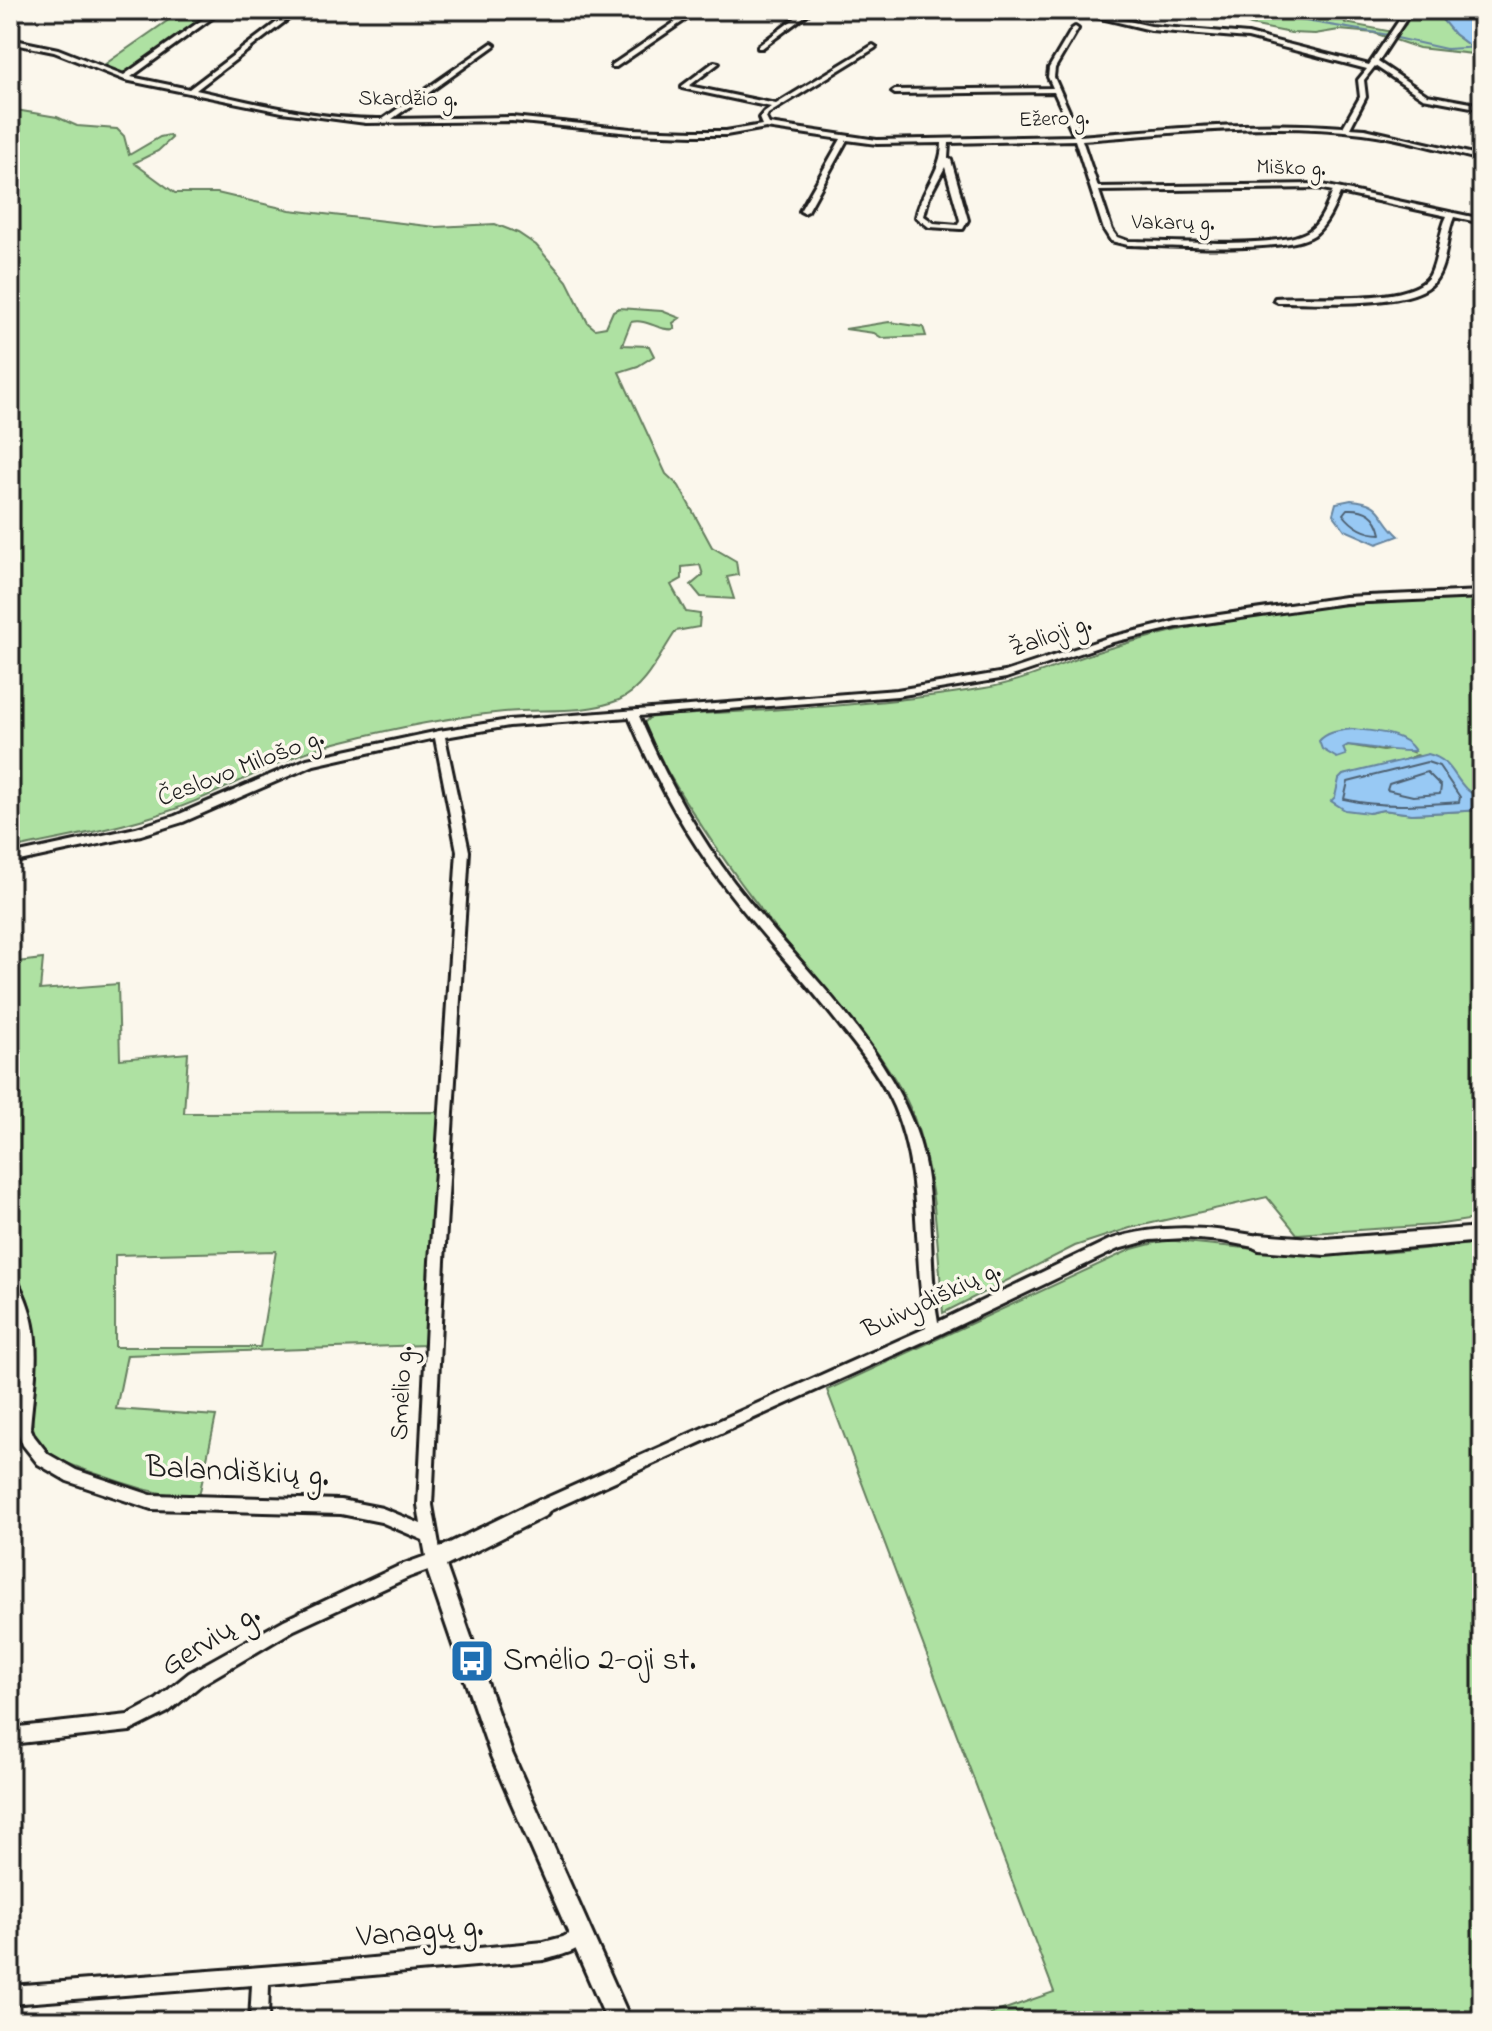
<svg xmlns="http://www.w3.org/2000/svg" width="1492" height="2031" viewBox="0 0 1492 2031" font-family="'Indie Flower',sans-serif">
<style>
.green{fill:#aee1a2;stroke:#657e5f;stroke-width:2;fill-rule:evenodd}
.water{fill:#98c9f4;stroke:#66849e;stroke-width:2}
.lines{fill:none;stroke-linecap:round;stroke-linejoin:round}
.shore{stroke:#4e6172;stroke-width:2}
.stream{stroke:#66849e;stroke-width:2}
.minor-casing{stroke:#1c1c1c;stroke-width:6}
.major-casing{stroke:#1c1c1c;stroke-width:6}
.minor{fill:#fbf7ec;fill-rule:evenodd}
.major{fill:#fbf7ec;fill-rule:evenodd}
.labels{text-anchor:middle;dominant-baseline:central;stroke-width:7;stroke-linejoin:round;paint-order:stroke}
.far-street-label{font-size:22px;fill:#1c1c1c;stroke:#fbf7ec}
.street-label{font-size:26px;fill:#1c1c1c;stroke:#fbf7ec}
.near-street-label{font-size:32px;fill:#1c1c1c;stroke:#fbf7ec}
.near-poi-label{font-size:32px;fill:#1c1c1c;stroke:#fbf7ec;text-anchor:start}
</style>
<rect width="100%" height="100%" fill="#fbf7ec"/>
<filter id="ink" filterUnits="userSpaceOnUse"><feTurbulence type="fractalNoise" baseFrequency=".0125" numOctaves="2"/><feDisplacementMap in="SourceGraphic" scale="16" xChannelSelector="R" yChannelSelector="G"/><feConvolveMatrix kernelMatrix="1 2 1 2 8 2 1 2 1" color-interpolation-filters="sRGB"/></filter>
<g filter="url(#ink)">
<path class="green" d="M183,10H213L124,76L101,67Z
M1214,10H1342L1345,23L1398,33L1406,24L1411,10H1441L1454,34L1482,55L1419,48L1374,33L1339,30L1315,34L1291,33L1251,25Z
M10,109L57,117L77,126L117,129L124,136L129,155L160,137L169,135L172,138L158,151L134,163L175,193H217L290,210L436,227L495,224L518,233L536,245L567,281L588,323L595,329L606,327L613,311L619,308L662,311L680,318L673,323L675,329C659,332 648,318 631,322L622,345L649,346L654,356L638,366L619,372L666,474L679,486L712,547L736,561L738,575L727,577L734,599L701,597L691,585L703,575L700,565L682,567V579L671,585L686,612L700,614L699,627L676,631C660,654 645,689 619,700C582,715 542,708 504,712C451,717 395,728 343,741C283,755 232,789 175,809C121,828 65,838 10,849Z
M889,322L923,327L926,336L882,338L874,333L845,329Z
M1482,599V798L1464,790L1451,770L1417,755L1388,766L1343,775L1335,797L1369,813L1383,810L1412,814L1482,810V1218L1435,1225L1297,1234L1267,1197L1130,1228L1075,1246L943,1313C937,1247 937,1177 913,1115C891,1057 820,984 780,934C729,870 684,803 644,732L643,724L649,718L660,716C769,710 877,706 985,688C1023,682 1057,665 1094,653C1119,645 1145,638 1170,632C1265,609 1384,600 1482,599ZM1352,729L1401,739L1412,752L1401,748L1383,751L1348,745L1343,748Z
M43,959L40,990L118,984L120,1059L188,1053L184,1113L442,1112L425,1345L127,1355L116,1409L216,1416L199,1496C163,1497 131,1486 97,1474C81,1468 60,1462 46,1452C9,1424 62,1320 10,1272V963ZM276,1251L260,1347H115V1255Z
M1166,1240L1313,1255L1383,1253L1482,1243V2021H971L1054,1992L827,1390L1132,1249Z"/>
<path class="water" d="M1441,10H1482V55L1454,34L1439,16Z
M1351,500C1384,502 1378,517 1399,536L1377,544L1345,530L1333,514L1336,503Z
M1352,729C1371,731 1405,732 1415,751C1395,752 1370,747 1348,745L1343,748L1346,755L1337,758L1322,749L1319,741C1328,731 1340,731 1352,729Z
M1428,754C1458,761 1453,789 1482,798V810L1412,814L1383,810L1369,813L1345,810L1331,801L1335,797L1339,779L1343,775Z"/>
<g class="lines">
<path class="shore" d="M1347,509C1366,508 1377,515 1381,534C1365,534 1353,527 1343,514Z
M1427,762L1439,766L1460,797L1459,802C1421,805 1381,808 1344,799L1348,782Z
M1427,772L1441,786L1440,794L1413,796L1387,790L1389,784Z"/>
<path class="stream" d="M1241,10L1389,35
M1397,38L1446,49L1482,47"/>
<g class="minor-casing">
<path id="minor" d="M216,10H223L131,77L189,89L293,10H300L196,90C255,103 322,120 383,119L492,43L495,45L494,46L392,119L512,117L631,129L694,131H726L762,125L759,118L764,112L771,107L682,88V86L714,62L719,63L689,86L776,104L873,45L876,47L875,48L768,114L766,118L769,124L877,140L1074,136L1054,92L895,94L892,92L895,90L1053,88L1048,77L1049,68L1072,29L1075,27L1078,29L1055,68L1054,77L1080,136C1168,129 1256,120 1343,127L1360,97L1358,80L1367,69L1248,38L1151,30L1068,10H1079L1151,26L1248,34L1369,65L1406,10H1412L1378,62L1427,95L1482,105V109L1423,98L1375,66L1364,80L1366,97L1350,128L1365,129L1482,156V160C1443,151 1403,138 1363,133C1270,121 1175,133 1082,140L1098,187L1318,184L1482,219V223L1454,217C1445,237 1448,265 1434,282C1412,309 1312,302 1278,302L1274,300L1275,298C1308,294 1412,307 1430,275C1439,257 1438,234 1447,216L1340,193C1334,207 1327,225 1314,235C1285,254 1166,246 1128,245L1111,241L1104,230L1075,140L949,143L948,158L951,160L968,220L963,229H960L929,227L916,217C921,190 942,171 942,143L877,144L847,140L808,211L804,213L800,211L841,139L766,128L726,135H694L631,133L512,121L366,123L282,112L125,80L54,52L10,43V39L58,49L124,75ZM945,167L960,220L958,225L934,223L924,216L929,197ZM1318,188L1333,191C1327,205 1321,224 1307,232C1278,249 1166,241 1128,241L1117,237L1112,230L1099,191Z
M693,10H700L616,67H612V65Z
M806,10H813L762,48H758V46Z
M1482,591V597L1345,603L1177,627L1113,642L1006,678L897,696L639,716C667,782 702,844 747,899C806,972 881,1039 915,1129C938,1190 926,1259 938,1322L1109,1240C1160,1223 1208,1227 1259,1236L1264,1238L1266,1242L1264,1246L1259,1248L1222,1241L1186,1238L1150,1240L1118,1249L938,1335L540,1515L535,1513L533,1508L535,1503L926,1328C912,1254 924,1177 894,1107C882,1079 863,1054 844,1031C811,987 773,948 739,905C693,848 657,784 629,717L509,726L445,737L469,851L444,1261L432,1505L442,1561L439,1566L409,1577L294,1630L201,1685L168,1712L130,1731L10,1744V1728L128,1715L156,1700L189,1673L284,1620L401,1565L426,1556L423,1540L381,1522L341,1514L151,1509L67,1481L38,1464L23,1445L16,1427L21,1370L22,1333L19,1315L10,1294V1275L15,1277C45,1330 35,1370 30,1427L34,1436L48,1454L76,1470L151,1495L341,1500L382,1508L421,1524L418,1505L430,1261L457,851L435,738L314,765L183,822L141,835L10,863V855L136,828L175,816L307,759L439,731L509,720L897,690L1005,672L1107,638L1177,621L1345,597Z
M581,1927L587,1930L590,1936C581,1952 560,1955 544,1960L269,1984L268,2021H250L252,1985L10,2004V1986L340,1961L544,1942L563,1937Z"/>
</g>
<g class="major-casing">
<path id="major" d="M1482,1227V1241L1325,1255L1259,1250L1253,1247L1250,1242L1253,1237L1259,1234L1325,1239Z
M540,1499L547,1501L550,1508L547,1515L446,1566L512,1753L631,2021H607L491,1756L424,1561L427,1554Z"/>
</g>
<use href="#minor" class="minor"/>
<use href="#major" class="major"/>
</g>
</g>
<defs>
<g id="bus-square" transform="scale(2.3)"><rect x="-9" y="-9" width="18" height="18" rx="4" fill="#1f6fb2" stroke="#fbf7ec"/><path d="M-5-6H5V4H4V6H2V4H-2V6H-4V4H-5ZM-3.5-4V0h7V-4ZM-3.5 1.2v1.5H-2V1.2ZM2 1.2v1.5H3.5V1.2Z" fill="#fff"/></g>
</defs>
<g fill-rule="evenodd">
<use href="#bus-square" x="472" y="1661"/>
</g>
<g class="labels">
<g class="far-street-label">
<text transform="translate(408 100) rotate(1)">Skardžio g.</text>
<text transform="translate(1054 120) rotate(-2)">Ežero g.</text>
<text transform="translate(1291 169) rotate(2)">Miško g.</text>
<text transform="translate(1173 224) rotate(1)">Vakarų g.</text>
</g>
<g class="street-label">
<text transform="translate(1051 637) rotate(-19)">Žalioji g.</text>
<text transform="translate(241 769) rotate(-21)">Česlovo Milošo g.</text>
<text transform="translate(932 1301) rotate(-25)">Buivydiškių g.</text>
<text transform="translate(403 1393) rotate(-87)">Smėlio g.</text>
</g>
<g class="near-street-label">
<text transform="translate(237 1473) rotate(3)">Balandiškių g.</text>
<text transform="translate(211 1641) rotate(-32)">Gervių g.</text>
<text transform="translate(420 1933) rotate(-5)">Vanagų g.</text>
</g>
<g class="near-poi-label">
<text x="503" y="1661">Smėlio 2-oji st.</text>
</g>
</g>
<rect width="1492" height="2031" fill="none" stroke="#fbf7ec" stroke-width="40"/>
<rect x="20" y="20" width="1452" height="1991" fill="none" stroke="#1c1c1c" stroke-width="3" filter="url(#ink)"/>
</svg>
